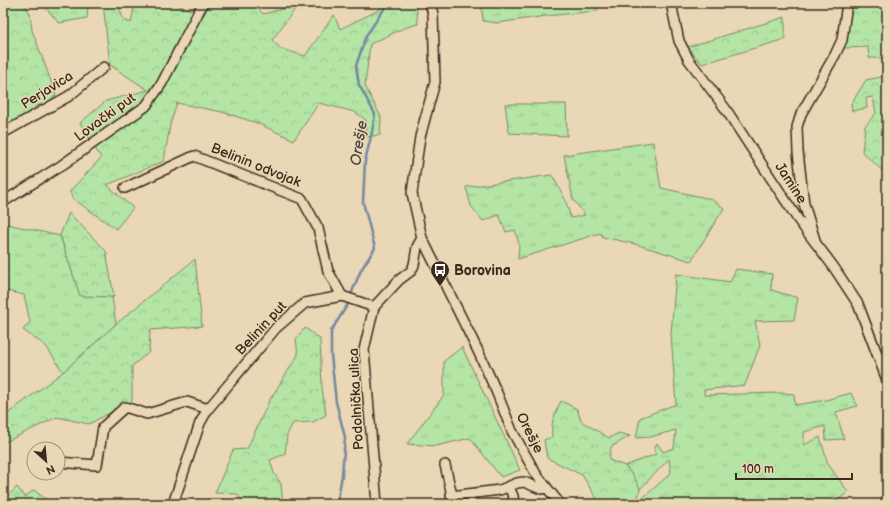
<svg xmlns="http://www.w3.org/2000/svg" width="890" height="507" viewBox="0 0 890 507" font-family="'Balsamiq Sans',sans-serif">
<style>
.grass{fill:url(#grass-tufts);stroke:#788862}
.forest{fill:url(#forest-crowns);stroke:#788862}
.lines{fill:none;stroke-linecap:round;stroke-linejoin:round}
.stream{stroke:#75889f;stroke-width:2.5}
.minor-casing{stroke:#3b2a1e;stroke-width:12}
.minor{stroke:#e9d7b5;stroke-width:9}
.labels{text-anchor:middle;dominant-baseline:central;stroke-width:3;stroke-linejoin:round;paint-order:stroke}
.street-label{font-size:14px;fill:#3b2a1e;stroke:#e9d7b5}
.poi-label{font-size:14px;font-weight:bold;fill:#3b2a1e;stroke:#e9d7b5;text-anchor:start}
.water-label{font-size:15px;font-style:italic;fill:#49423e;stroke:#e9d7b5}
</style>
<defs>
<pattern id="grass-tufts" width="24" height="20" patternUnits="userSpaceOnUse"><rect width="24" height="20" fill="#b4e5a5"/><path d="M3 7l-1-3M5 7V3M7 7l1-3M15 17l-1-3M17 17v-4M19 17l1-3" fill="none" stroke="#9cc58e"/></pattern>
<pattern id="forest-crowns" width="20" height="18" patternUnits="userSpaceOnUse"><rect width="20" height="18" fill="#b4e5a5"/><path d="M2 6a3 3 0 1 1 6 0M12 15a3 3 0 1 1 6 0" fill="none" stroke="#9cc58e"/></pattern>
</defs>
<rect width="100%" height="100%" fill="#e9d7b5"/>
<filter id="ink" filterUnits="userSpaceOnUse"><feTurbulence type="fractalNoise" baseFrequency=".025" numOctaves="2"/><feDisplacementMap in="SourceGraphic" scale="8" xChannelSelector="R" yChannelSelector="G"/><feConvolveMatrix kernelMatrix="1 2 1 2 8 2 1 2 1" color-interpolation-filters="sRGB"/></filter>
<g filter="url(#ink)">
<path class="grass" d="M254,3H305L303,10L254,5Z
M481,3H598L597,11L546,16L497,23L483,21Z
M505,104H566L567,136L509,133Z
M653,142L661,188L711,199L724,208L691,261L635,244L603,237L600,233L518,259L519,244L515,230L506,232L499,215L483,221L471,206L466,187L552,175L565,199L571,218L585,215L573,199L564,155Z
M3,223L60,236L80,295L112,297L116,324L63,372L46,346L23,330L30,322L24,295L3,290Z
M736,269L772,274L771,290L798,298L794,320L755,321L760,345L745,385L704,390V395L780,393L794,394L795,405L826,400L851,393L857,406L836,412L844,439L826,440L825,426L804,432V445L820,437L828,464L848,492L833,504H716L705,502L699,504H636L671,473L669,459L640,489L634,477L625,466L656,454L654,450L657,443L663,452L674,448L676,430L650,437L636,438L640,418L676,404L671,334L676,274L730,282Z
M462,347L520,470L501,477L470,438L436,446L407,444L444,395V361Z
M17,487L25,497L34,490L52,504H3V501Z"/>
<path class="forest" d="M3,3H24L30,14L32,30L56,95L45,104L36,106L33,110L3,126V79L5,78L3,71Z
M48,3H88L87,18L59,23L45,7L44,5Z
M103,3H118L123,19L131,23L135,3H172L204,15L210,3H254L263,14L286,8L295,9L272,40L281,49L305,56L334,15L340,29L379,10L381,3H416L418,24L404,28L370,44L365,86L381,117L380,135L365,137L366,120L355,112L319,103L294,140L257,123L222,112L177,103L170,125L164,161L107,185L133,208L116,229L72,198L70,191L101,158L80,123L106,101L148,90L110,65Z
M850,3H887V173H885L862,152L865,126L876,113L873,97L866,98L867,108L852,111L851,104L866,80L886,76L885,58H869L868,47L844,48L849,23Z
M785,17V39L702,64L688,47Z
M69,213L106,251L114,297L80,296L60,235Z
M195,259L202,326L150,330L149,352L132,366V401L89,424L57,417L3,443V417L63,372L116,324Z
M305,328L320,339L322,388L326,415L313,422L293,423L287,435L285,454L270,460L274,473L281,484L283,504H245L237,494L215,493L233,450L247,449L269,401L298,355L296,339Z
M561,401L577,409L581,421L609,438L619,433L630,436L611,447L609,460L625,466L634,477L640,489L637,503L600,504L582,475L547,458L544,440L552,437C550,424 555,413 561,401Z"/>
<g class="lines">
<path class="stream" d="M352,292L361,270L375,248L363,202L365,161L372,132L375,114L359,85L356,66L366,36L388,3
M337,504L342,475L345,437L336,402L331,355V331L348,304"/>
<g class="minor-casing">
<path id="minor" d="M430,3L433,14L435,82L420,137L412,193L422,238L479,353L497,393L512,431L536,474L560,504
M671,3L679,41L689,60L725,108L799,221L833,266L858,304L887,380
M3,133L69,96L104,67
M125,188L194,156L302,199L318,228L328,271L342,296
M3,202L62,165L146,106L162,83L203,3
M815,240L804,204L798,152L797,127L801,114L835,55L842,40L847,3
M58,462L97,465L103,427L125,407L147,414L187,402L208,409
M445,465L454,504
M509,487L513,496L514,504
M451,496L500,490L517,483L524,482L541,489L547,488
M173,504L200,423L208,409L276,328L305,303L342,296L374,307
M377,504L364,350L374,307L399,280L411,271L414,265L417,247L422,238"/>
</g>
<use href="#minor" class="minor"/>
</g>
</g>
<defs>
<g id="bus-pin" transform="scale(1)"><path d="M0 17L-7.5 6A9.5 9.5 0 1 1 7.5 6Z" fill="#3b2a1e" stroke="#e9d7b5"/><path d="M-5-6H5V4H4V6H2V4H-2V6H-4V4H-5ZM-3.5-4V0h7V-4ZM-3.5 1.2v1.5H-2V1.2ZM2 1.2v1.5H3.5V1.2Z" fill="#fff"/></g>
</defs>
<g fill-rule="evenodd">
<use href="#bus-pin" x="440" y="270"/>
</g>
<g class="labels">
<g class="street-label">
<text transform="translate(47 90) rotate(-32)">Perjavica</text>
<text transform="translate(105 117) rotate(-36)">Lovački put</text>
<text transform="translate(256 165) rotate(22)">Belinin odvojak</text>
<text transform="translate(791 183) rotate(57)">Jamine</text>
<text transform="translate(261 328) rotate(-47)">Belinin put</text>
<text transform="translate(356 399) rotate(-93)">Podolnička ulica</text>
<text transform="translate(530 433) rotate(63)">Orešje</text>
</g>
<g class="poi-label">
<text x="454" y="270">Borovina</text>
</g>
<g class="water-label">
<text transform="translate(359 143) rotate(-81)">Orešje</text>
</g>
</g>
<rect width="890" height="507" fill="none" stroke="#e9d7b5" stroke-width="16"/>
<rect x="8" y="8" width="874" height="491" fill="none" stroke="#3b2a1e" stroke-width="1.5" filter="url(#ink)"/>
<g transform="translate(46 461) rotate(153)"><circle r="19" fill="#e9d7b5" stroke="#a39279"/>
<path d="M0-3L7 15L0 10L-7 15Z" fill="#3b2a1e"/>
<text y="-6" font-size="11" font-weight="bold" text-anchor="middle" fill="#3b2a1e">N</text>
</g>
<path d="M736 473v6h116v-6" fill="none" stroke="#3b2a1e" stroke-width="2"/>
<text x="742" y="473" font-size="12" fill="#3b2a1e" stroke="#e9d7b5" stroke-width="3" paint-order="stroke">100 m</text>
</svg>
